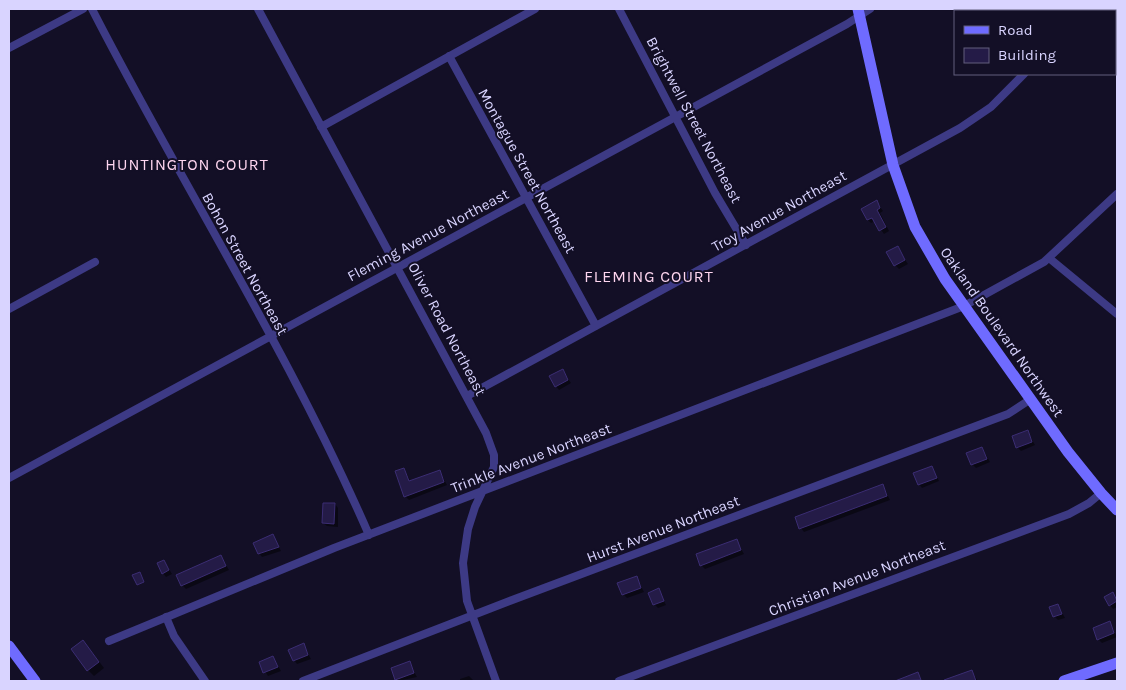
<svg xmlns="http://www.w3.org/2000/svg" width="1126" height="690" viewBox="0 0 1126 690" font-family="Karla,sans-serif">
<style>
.shadow{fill:#0007}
.building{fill:#241b47;stroke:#3b2d73}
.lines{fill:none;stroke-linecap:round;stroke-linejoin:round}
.street{stroke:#3d3a85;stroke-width:8}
.secondary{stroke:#6f6bff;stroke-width:11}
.labels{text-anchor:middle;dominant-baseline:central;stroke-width:4;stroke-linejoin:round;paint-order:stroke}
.street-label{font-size:15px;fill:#d9d4ff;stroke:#130f26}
.neighbourhood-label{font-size:16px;letter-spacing:1px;fill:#ffd6f0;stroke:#130f26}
</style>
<rect width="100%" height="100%" fill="#130f26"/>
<path class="shadow" d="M876,202L883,211L880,213L889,231L884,234L875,221L871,223L868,220Z
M897,248L908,264L899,269L895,265Z
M562,370L571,383L559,390L556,386Z
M1027,431L1035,445L1021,451L1017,447Z
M982,448L990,462L976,468L972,464Z
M932,467L939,481L922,488L919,484Z
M404,469L411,482L440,472L447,485L409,500L405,496Z
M883,486L890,500L804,532L801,528Z
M335,504L338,508V527L327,526L323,523Z
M273,536L281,551L262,557L259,553Z
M736,540L744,554L705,569L701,565Z
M221,557L229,570L186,589L182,585Z
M164,561L172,574L166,577L163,573Z
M636,577L644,592L627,598L623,594Z
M658,590L666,605L658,608L654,604Z
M1113,593L1117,599V607L1113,609L1110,605Z
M1058,605L1065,618L1058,620L1054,616Z
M1110,623L1117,637L1102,643L1098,639Z
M303,645L311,659L297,664L294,660Z
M88,647L104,668L94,676L88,670Z
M273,657L281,671L268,676L260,663Z
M409,663L417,677L398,681L396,679Z
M972,672L978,681H952L951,679Z
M918,673L922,681H910L908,677Z
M469,676L474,681H460V679Z"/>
<path class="building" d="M877,200L880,208L877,210L886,227L879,231L872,218L867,220L861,209Z
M898,246L905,260L894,266L886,252Z
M563,369L568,380L555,387L549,376Z
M1028,430L1032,442L1016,448L1012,436Z
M982,447L987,459L971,465L966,453Z
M932,466L937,478L918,485L913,473Z
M404,468L409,481L440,470L444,482L404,497L395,471Z
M883,484L887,496L799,529L795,517Z
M323,503H335L334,524L322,523Z
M273,534L279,547L258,554L253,543Z
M737,539L741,550L700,566L696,554Z
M221,555L226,566L181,586L176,575Z
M164,560L169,570L162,574L157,563Z
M140,572L144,582L137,585L132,575Z
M637,576L641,588L622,595L617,583Z
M659,588L664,601L653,605L648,593Z
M1113,592L1117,601L1109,606L1104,597Z
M1058,604L1062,614L1053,617L1049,607Z
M1110,621L1114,633L1097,640L1093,628Z
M83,640L99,662L87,671L71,649Z
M304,643L308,655L293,661L288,650Z
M273,656L278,667L263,673L259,662Z
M410,661L414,673L395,680L391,668Z
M972,670L976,681H944V680Z
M918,672L921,680L895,681Z"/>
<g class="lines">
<path class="street" d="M92,9C182,185 290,353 369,535
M258,9L486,433L494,455V467L475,507L468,529L463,563L467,601L496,681
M619,9L715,193L746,245
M1067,11L1069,9
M9,48L83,9
M449,56L596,326
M321,127L535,9
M1049,258L1117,314
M9,309L95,262
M467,396L960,128L991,107L1024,74
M9,478L847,24L870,9
M166,617L174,636L205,681
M109,641L334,548L964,306L1044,262L1117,194
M303,681L507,602L1008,414L1031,399
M619,681L1069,514L1089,503L1101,493"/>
<path class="secondary" d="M858,9L893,165L915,227L945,279L1068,452L1101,493L1117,510
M9,646L35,681
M1064,681L1117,663"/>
</g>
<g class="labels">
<g class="street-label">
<text transform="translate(694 120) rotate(62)">Brightwell Street Northeast</text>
<text transform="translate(527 171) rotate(61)">Montague Street Northeast</text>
<text transform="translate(779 211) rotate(-29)">Troy Avenue Northeast</text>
<text transform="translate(428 235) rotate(-28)">Fleming Avenue Northeast</text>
<text transform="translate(245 264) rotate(61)">Bohon Street Northeast</text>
<text transform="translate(447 329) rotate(62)">Oliver Road Northeast</text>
<text transform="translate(1002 332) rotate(55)">Oakland Boulevard Northwest</text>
<text transform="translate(531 458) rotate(-21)">Trinkle Avenue Northeast</text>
<text transform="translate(663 529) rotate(-21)">Hurst Avenue Northeast</text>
<text transform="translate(857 578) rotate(-21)">Christian Avenue Northeast</text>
</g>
<g class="neighbourhood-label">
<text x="187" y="164">HUNTINGTON COURT</text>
<text x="649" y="276">FLEMING COURT</text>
</g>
</g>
<rect width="1126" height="690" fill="none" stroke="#d9d4ff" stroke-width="20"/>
<rect x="954" y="10" width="162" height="65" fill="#130f26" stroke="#625e7d"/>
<rect x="964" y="26" width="25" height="8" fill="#6f6bff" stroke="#625e7d"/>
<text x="998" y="35" font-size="15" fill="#d9d4ff">Road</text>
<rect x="964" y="48" width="25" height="15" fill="#241b47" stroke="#625e7d"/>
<text x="998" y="60" font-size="15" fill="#d9d4ff">Building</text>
</svg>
